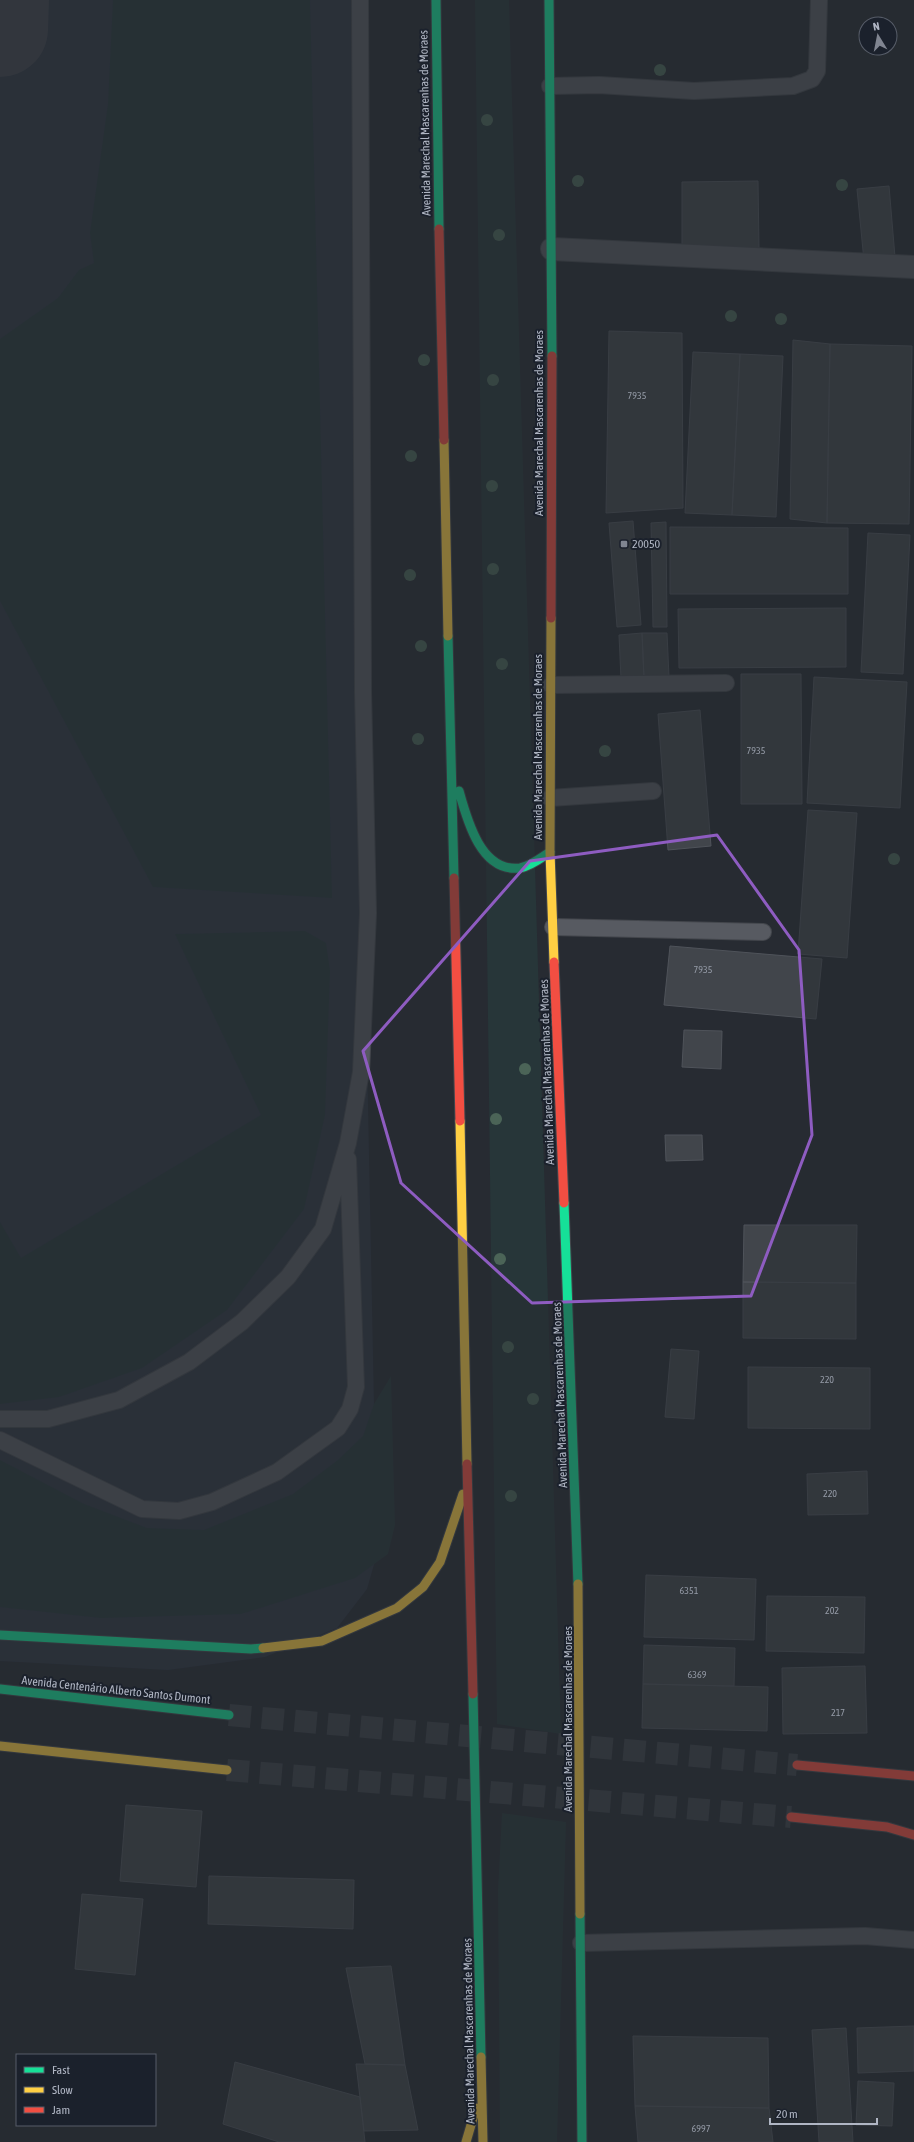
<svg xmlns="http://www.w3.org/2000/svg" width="914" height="2142" viewBox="0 0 914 2142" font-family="'Asap Condensed',sans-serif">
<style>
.airport{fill:#2f3542}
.green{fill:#273639}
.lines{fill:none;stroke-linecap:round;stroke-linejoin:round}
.taxiway{stroke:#40444c;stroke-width:96}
.building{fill:#41454b;stroke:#4f535a}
.secondary-tunnel{stroke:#3c4048;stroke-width:22;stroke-dasharray:22 11;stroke-linecap:butt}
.lane-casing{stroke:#44474d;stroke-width:18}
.street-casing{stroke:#44474d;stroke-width:24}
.fast-casing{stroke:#44474d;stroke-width:11}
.slow-casing{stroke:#44474d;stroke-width:11}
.jam-casing{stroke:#44474d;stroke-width:11}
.lane{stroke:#575a61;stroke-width:16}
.street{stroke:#575a61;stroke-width:22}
.fast{stroke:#16e098;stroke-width:9}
.slow{stroke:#ffcf43;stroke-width:9}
.jam{stroke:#f24e42;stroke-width:9}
.tree{fill:#4b6457}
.marked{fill:none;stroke:#8e5cc1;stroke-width:3;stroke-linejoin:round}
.poi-dot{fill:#808591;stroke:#1b212c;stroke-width:1.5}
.labels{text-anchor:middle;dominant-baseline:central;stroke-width:4;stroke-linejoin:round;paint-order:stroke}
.number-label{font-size:10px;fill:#949aa6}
.street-label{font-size:12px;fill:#b0b6c4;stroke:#1b212c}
.poi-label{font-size:12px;fill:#b0b6c4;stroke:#1b212c;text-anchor:start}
</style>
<rect width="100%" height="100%" fill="#272b32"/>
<path class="airport" d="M0,0H352L365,954L376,1507L379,1547L367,1589L337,1628L265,1657L168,1670L0,1661Z"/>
<path class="green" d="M113,0H310L332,898L153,887L0,601V339L58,298L79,270L94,263L90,233L108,104Z
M475,0H509L561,1734L497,1724Z
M305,931L326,943L330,971L325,1115L304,1209L227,1310L142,1368L59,1397L0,1404V1222L21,1258L261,1115L175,934Z
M391,1376L395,1525L388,1554L355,1578L241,1614L101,1618L0,1607V1460L84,1504L147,1528L204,1530L293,1494L338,1460L363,1436L374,1404Z
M502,1813L566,1822L557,2142H500L498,1890Z"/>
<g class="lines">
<path class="taxiway" d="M0,29L1,0"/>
</g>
<path class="building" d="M758,181L759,249L682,250V182Z
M889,186L895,257L864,261L857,189Z
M609,331L682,333L683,508L606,513Z
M793,340L830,344L827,523L790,519Z
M830,344L912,346L909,524L827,523Z
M693,352L740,354L732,515L685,513Z
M740,354L783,356L776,517L732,515Z
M633,521L641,625L617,627L609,523Z
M666,522L667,627H653L651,523Z
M670,527L848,528V594H670Z
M868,533L910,535L903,674L861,672Z
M846,608V667L679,668L678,609Z
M642,633H667L669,677L644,678Z
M642,633L644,678L621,679L619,635Z
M741,674H801L802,804H741Z
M814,677L907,682L900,808L807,803Z
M700,710L711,846L668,850L658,714Z
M808,810L857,813L847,958L798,954Z
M670,946L822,959L816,1019L664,1005Z
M684,1030L722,1031L721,1069L682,1067Z
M665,1135H702L703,1160L666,1161Z
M744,1225H857L856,1283L743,1282Z
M743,1282L856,1283V1339L743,1338Z
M671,1349L699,1351L694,1419L665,1417Z
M748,1367L870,1368V1429L748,1428Z
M867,1471L868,1514L808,1515L807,1474Z
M646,1575L756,1579L754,1640L644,1637Z
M767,1596L865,1597L864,1653L766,1651Z
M644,1645L735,1648L734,1686L643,1684Z
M865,1666L867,1733L783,1734L782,1668Z
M643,1684L768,1687L767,1731L642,1728Z
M126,1805L202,1811L196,1887L120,1881Z
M209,1876L354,1880L353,1929L208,1924Z
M82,1894L143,1899L135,1975L75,1969Z
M391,1966L405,2065L365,2064L346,1968Z
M914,2026V2071L858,2073L857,2028Z
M846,2028L853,2142H819L812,2030Z
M633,2036L768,2038L769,2108L635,2106Z
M235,2062L360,2097L365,2142H279L223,2124Z
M356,2064L405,2065L418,2130L364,2131Z
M858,2081L894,2083L892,2126L856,2125Z
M635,2106L769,2108L773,2142H638Z"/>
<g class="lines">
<path class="secondary-tunnel" d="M229,1715L797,1765
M227,1770L791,1817"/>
<g class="lane-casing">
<path id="lane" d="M550,86L599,85L694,91L793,86L812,79L817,71L819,0
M551,685L726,683
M550,798L653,791
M553,927L763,932
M0,1419H48L119,1400L189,1362L242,1322L288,1277L323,1229L348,1143L361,1072L368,913L363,692L360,0
M0,1440L142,1509L179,1511L212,1502L277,1472L338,1428L350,1409L356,1387L348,1159
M581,1943L865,1936L914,1940"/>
</g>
<g class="street-casing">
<path id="street" d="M552,249L914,267"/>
</g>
<g class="fast-casing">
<path id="fast" d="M436,0L439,229
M549,0L552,356
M448,636L454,878
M459,791C467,820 481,873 520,868C531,866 541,858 550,852
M564,1203L578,1584
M0,1635L251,1649L263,1648
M0,1689L229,1715
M473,1694L481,2057
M580,1914L582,2142"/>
</g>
<g class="slow-casing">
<path id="slow" d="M444,440L448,636
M551,618L550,852L554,962
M460,1121L467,1464
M578,1584L580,1914
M263,1648L322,1641L397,1608L423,1587L440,1562L463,1494
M0,1746L227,1770
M481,2057L483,2142
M466,2142L476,2108"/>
</g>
<g class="jam-casing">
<path id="jam" d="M439,229L444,440
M551,618L552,356
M454,878L460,1121
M554,962L564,1203
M467,1464L473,1694
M797,1765L914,1776
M791,1817L887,1827L914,1835"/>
</g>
<use href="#lane" class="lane"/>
<use href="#street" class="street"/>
<use href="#fast" class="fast"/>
<use href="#slow" class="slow"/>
<use href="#jam" class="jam"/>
</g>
<g class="tree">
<circle cx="660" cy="70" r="6"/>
<circle cx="487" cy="120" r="6"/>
<circle cx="578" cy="181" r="6"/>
<circle cx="842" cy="185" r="6"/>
<circle cx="499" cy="235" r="6"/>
<circle cx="731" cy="316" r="6"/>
<circle cx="781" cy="319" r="6"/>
<circle cx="424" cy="360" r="6"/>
<circle cx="493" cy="380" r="6"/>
<circle cx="411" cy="456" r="6"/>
<circle cx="492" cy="486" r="6"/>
<circle cx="493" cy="569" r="6"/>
<circle cx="410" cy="575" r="6"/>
<circle cx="421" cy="646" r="6"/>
<circle cx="502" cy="664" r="6"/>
<circle cx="418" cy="739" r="6"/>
<circle cx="605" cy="751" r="6"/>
<circle cx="894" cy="859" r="6"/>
<circle cx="525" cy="1069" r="6"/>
<circle cx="496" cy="1119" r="6"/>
<circle cx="500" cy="1259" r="6"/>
<circle cx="508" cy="1347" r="6"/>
<circle cx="533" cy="1399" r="6"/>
<circle cx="511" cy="1496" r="6"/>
</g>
<path d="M0 0H914V2142H0ZM717,835L799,950L812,1135L751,1296L532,1303L401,1183L363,1051L530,861Z" fill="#272b32" fill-opacity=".55" fill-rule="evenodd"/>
<path class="marked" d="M717,835L799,950L812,1135L751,1296L532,1303L401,1183L363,1051L530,861Z"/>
<rect class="poi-dot" x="620" y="540" width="8" height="8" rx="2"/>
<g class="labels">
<g class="number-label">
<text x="637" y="395">7935</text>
<text x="756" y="750">7935</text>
<text x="703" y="969">7935</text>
<text x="827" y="1379">220</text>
<text x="830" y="1493">220</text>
<text x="689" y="1590">6351</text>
<text x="832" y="1610">202</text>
<text x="697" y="1674">6369</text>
<text x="838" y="1712">217</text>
<text x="701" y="2128">6997</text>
</g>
<g class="street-label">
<text transform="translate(425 123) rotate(-91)">Avenida Marechal Mascarenhas de Moraes</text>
<text transform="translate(539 423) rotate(-90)">Avenida Marechal Mascarenhas de Moraes</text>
<text transform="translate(538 747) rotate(-90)">Avenida Marechal Mascarenhas de Moraes</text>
<text transform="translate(547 1072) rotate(-92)">Avenida Marechal Mascarenhas de Moraes</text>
<text transform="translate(560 1395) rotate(-92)">Avenida Marechal Mascarenhas de Moraes</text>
<text transform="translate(116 1690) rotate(6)">Avenida Centenário Alberto Santos Dumont</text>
<text transform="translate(568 1719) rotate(-90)">Avenida Marechal Mascarenhas de Moraes</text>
<text transform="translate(469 2031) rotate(-91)">Avenida Marechal Mascarenhas de Moraes</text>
</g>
<g class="poi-label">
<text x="632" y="544">20050</text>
</g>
</g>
<rect x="16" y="2054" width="140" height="72" fill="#1b212c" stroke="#575d69"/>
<rect x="24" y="2067" width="20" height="6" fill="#16e098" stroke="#575d69"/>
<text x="52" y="2074" font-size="12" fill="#b0b6c4">Fast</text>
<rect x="24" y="2087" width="20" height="6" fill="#ffcf43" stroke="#575d69"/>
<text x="52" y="2094" font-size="12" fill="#b0b6c4">Slow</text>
<rect x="24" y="2107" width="20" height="6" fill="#f24e42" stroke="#575d69"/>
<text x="52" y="2114" font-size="12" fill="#b0b6c4">Jam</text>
<g transform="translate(878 36) rotate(350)"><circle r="19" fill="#1b212c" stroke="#575d69"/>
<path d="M0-3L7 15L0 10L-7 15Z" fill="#808591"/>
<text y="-6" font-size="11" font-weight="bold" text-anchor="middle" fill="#b0b6c4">N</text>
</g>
<path d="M770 2118v6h107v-6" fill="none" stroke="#b0b6c4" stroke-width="2"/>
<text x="776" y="2118" font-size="12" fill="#b0b6c4" stroke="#1b212c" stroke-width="3" paint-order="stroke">20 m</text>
</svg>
